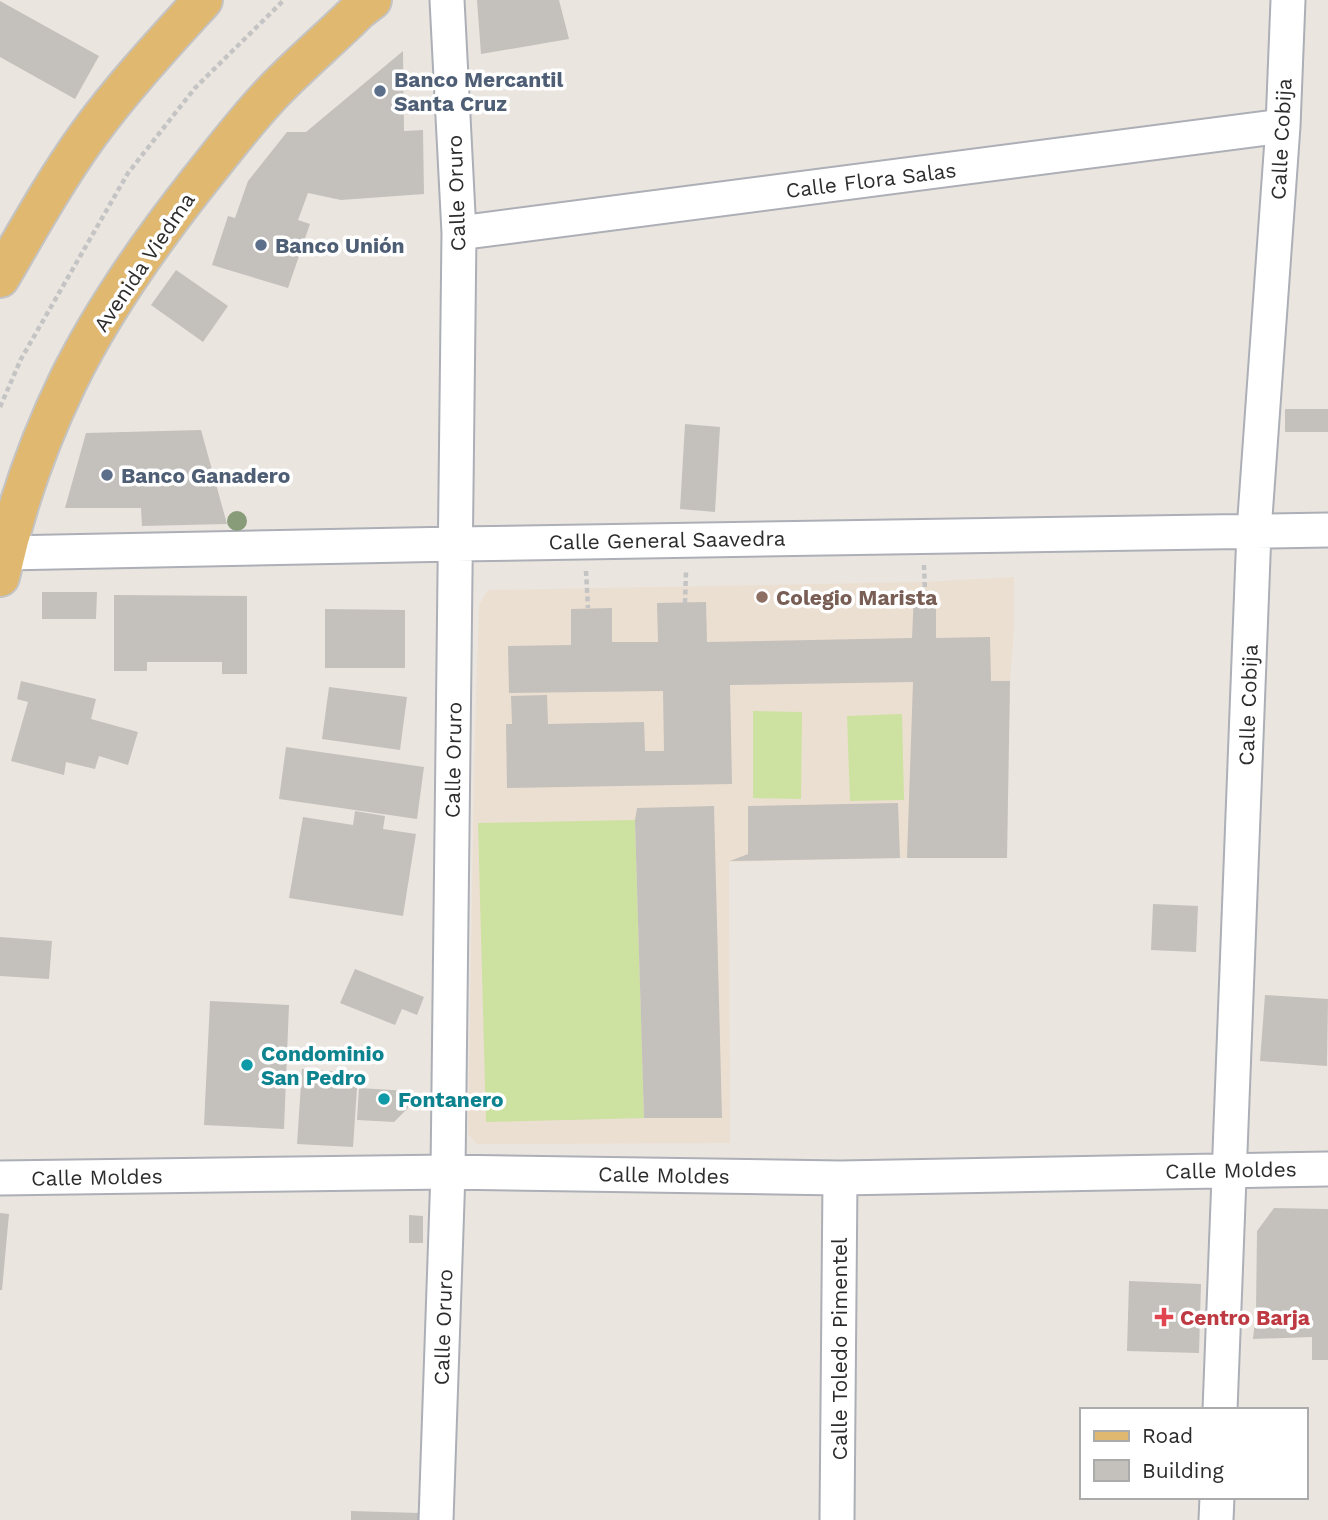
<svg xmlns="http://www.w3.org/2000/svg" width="1328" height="1520" viewBox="0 0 1328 1520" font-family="'Work Sans',sans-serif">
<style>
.education{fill:#ebdfd1}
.pitch{fill:#cde1a0}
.building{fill:#c4c0bb}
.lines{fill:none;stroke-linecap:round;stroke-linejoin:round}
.minor-casing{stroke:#acafb6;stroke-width:37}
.major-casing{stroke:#c4c4c4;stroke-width:42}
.path{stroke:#c4c4c4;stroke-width:4.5;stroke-dasharray:5 3.5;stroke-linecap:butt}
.minor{stroke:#fff;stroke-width:33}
.major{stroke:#e0b870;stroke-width:38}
.tree{fill:#899c79}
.service-dot{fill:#5c6f8a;stroke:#fff;stroke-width:2.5}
.education-dot{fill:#8d6e63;stroke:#fff;stroke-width:2.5}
.culture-dot{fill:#0f9aa8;stroke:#fff;stroke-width:2.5}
.health-dot{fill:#e0444e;stroke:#fff;stroke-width:2.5}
.labels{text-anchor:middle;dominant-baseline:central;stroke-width:7;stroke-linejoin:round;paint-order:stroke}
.service-label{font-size:21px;font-weight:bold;fill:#4e5e75;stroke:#fff;text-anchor:start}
.street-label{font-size:21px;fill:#2c2c2c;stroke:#fff}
.education-label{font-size:21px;font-weight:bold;fill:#785e54;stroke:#fff;text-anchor:start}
.culture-label{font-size:21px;font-weight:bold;fill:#0d838f;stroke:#fff;text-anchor:start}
.health-label{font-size:21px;font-weight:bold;fill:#be3a42;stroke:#fff;text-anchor:start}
</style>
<rect width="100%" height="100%" fill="#ebe5e0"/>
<path class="education" d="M1014,577V631L1010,681L1007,858H900L729,862L730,1143L477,1144L468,1134L474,765L479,605L488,590L924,582Z"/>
<path class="pitch" d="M753,711L802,712L801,799L753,798Z
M902,714L904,800L850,801L847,716Z
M635,820L644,1118L486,1122L478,823Z"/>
<path class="building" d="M477,0H559L569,39L481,54Z
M0,1L99,56L75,99L0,57Z
M403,51L404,131L423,130L424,194L341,200L308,193L298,220L310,224L288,288L212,265L228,216L235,218L248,181L287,132H306Z
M176,270L228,306L203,342L151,305Z
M1285,409H1328V432H1285Z
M685,424L720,427L715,512L680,509Z
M201,430L227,524L142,526L141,508H65L86,433Z
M936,591V638L990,637L991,681H1010L1007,858H907L913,682L730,685L732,784L507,788L506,724H512L511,696L547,695L548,724L644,722L645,751H664L663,691L509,693L508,646L571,645V609L612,608V642H658L657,603L706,602L707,642L912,638L914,593Z
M42,592H97L96,619H42Z
M114,595L247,596V674H222V662H147V671H114Z
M325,609L405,610V668H325Z
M21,681L96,699L91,719L138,732L128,765L99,756L95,769L66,762L64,775L11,761L28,702L17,699Z
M329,687L407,697L400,750L322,739Z
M286,747L424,767L417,819L279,799Z
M898,803L900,858L730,861L748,854V806Z
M714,806L722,1118H644L635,820L637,808Z
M355,811L385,816L383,829L416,834L403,916L289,898L303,817L353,825Z
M1153,904L1198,906L1196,952L1151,950Z
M0,937L52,941L49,979L0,976Z
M355,969L424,997L417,1015L402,1009L395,1025L340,1003Z
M1265,995L1328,999L1327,1066L1260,1061Z
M210,1001L289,1005L284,1129L204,1125Z
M302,1069L358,1073L353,1147L297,1144Z
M359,1088L409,1091L408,1108L394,1122L357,1120Z
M1274,1208L1328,1209V1360H1312V1337L1253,1339L1256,1310L1257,1231Z
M0,1213L9,1214L2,1290H0Z
M409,1215L423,1216V1243H409Z
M1129,1281L1201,1284L1199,1353L1127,1351Z
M351,1511L420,1513L419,1520H351Z"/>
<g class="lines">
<g class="minor-casing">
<path id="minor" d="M459,233L1283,126
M5,553L456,544L1328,530
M0,1178L448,1172L840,1178L1328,1169
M1220,1410L1254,531L1283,126L1288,0
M436,1520L448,1172L459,233L447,0
M837,1520L840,1178
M1216,1520L1217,1497"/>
</g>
<g class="major-casing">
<path id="major" d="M0,278C28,230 55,181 88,135C123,87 163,44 203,0
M0,577C15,509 38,443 68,381C103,310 150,243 199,181C223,151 247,119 274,91C301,63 331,38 359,10L372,0"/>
</g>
<path class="path" d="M0,407L21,359L128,173L195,88L284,0
M924,565L925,592
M586,571L588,608
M685,603L686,572"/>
<use href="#minor" class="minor"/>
<use href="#major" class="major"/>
</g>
<circle class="tree" cx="237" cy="521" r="10"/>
<g class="service-dot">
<circle cx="380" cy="91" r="7"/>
<circle cx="261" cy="245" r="7"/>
<circle cx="107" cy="475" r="7"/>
</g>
<circle class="education-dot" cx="762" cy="597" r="7"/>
<g class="culture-dot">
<circle cx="247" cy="1065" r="7"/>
<circle cx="384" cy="1099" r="7"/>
</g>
<path class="health-dot" d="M1160.5 1306.5h7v7h7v7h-7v7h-7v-7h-7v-7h7z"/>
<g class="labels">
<g class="service-label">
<text x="394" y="79">Banco Mercantil<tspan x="394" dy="24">Santa Cruz</tspan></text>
<text x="275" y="245">Banco Unión</text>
<text x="121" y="475">Banco Ganadero</text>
</g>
<g class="street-label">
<text transform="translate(1281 139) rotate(-87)">Calle Cobija</text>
<text transform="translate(871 180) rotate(-7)">Calle Flora Salas</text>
<text transform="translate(456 193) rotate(-92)">Calle Oruro</text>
<text transform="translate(144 262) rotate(-56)">Avenida Viedma</text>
<text transform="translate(667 540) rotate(-1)">Calle General Saavedra</text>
<text transform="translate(1248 705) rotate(-88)">Calle Cobija</text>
<text transform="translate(453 760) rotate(-89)">Calle Oruro</text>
<text transform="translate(1231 1170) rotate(-1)">Calle Moldes</text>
<text transform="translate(664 1175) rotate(1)">Calle Moldes</text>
<text transform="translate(97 1177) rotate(-1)">Calle Moldes</text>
<text transform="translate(443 1327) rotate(-88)">Calle Oruro</text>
<text transform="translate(839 1349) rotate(-90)">Calle Toledo Pimentel</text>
</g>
<g class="education-label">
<text x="776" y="597">Colegio Marista</text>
</g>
<g class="culture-label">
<text x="261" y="1053">Condominio<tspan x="261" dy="24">San Pedro</tspan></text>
<text x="398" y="1099">Fontanero</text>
</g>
<g class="health-label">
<text x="1180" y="1317">Centro Barja</text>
</g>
</g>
<rect x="1080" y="1408" width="228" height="91" fill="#ffffff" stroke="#ababab" stroke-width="2"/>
<rect x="1094" y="1431" width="35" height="10" fill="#e0b870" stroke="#ababab" stroke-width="2"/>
<text x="1142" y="1443" font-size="21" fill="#2c2c2c">Road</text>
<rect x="1094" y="1460" width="35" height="21" fill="#c4c0bb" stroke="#ababab" stroke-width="2"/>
<text x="1142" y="1478" font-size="21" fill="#2c2c2c">Building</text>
</svg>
